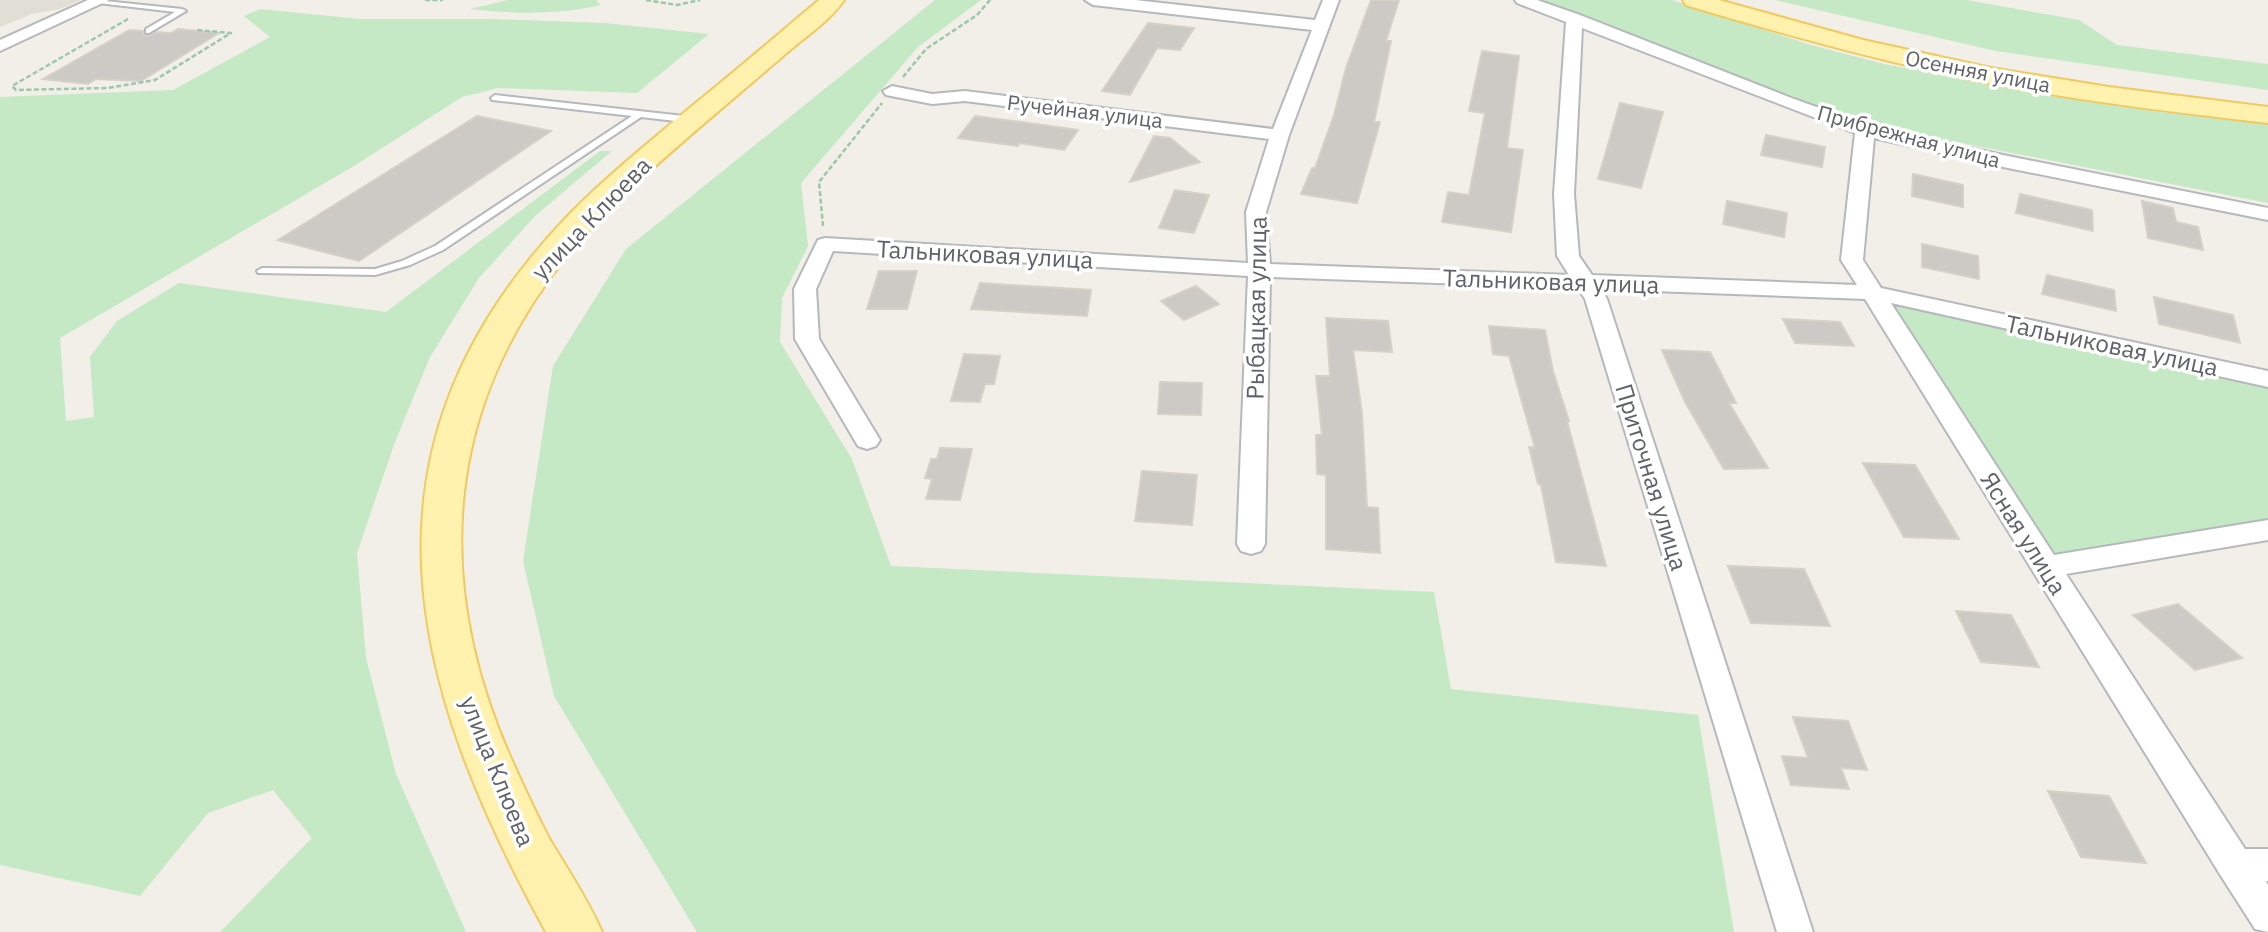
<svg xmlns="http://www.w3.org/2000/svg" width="2268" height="932" viewBox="0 0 2268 932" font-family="'IBM Plex Sans',sans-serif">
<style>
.education{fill:#e1ded6}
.green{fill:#c5e8c5}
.building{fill:#cccac5;stroke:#d6d1c6;stroke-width:2}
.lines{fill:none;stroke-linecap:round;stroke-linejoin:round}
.lane-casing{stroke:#b5b8bc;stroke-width:4}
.street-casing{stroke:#b5b8bc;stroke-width:4}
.primary-casing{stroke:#f2c960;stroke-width:4}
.path{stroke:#9cc7a9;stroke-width:2.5;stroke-dasharray:5 2.5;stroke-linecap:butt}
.lane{fill:#fff;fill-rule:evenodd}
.street{fill:#fff;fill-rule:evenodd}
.primary{fill:#fff2af;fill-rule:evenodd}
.labels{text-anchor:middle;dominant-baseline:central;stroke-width:7;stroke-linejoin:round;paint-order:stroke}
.far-street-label{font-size:21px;fill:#5f6368;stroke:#fff}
.street-label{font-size:24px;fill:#5f6368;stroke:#fff}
</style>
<rect width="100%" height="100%" fill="#f1efe8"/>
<path class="education" d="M0,0H81L60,9L32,14L0,27Z"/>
<path class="green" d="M508,0H596L601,5C556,15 515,14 470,9Z
M935,0H981L918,47L801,183L808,246L782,298L780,342L852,459L891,566L1434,592L1451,689L1698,715L1734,932H697L554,696L523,561L553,366L626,249Z
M1532,0H1672L1811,45L1884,64L2032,92L2268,123V203L1870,125Z
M1775,0H1966L2079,20L2117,45L2268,64V90L1996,51Z
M260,9L360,19H491L605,23L709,34L637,93L498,88L462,97L354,166L60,338L66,421L94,417L90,357L117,321L179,283L386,312L600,151H612L536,215L479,278L430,357L395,442L357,553L366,658L396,774L466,932H220L312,838L273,790L208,813L140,896L0,865V97L173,90L270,37L244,16Z
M1882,299L2268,384V521L2052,557Z"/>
<path class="building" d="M1371,0H1399L1386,41H1391L1374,122H1380L1357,203L1301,194L1312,168H1315L1334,115L1346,68Z
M1148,23L1194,28L1180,50L1157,48L1130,95L1102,91Z
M178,29L219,33L141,81L96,79L88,84L43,79L129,30L143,31L144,35L149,36L156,32L171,33Z
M1482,51L1519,56L1507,148L1523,150L1511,232L1442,222L1448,192L1469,195L1485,113L1469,111Z
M1620,103L1663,112L1641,188L1598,179Z
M477,116L551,131L359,261L278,240Z
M975,116L1036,124L1078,130L1064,150L1019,143L1018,146L958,138Z
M1766,135L1825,147L1822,167L1761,155Z
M1154,136L1170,138L1200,162L1130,182Z
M1913,174L1963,185V207L1912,196Z
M1175,190L1209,195L1194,233L1159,228Z
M2020,194L2092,210L2093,231L2016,213Z
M1727,201L1787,213L1784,237L1723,224Z
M2142,201L2173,208L2176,222L2198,227L2203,250L2148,238Z
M1922,244L1978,256L1979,279L1922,267Z
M879,271H917L907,309H867Z
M2047,275L2114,290L2116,311L2042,294Z
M980,283L1091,290L1087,316L971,309Z
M1196,286L1219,304L1184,320L1161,301Z
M2154,297L2233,315L2240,343L2159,324Z
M1326,318L1388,321L1392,352L1353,350L1362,413L1367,507L1378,508L1380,553L1326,549V475L1317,474L1316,435H1322L1316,376H1330Z
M1783,319L1840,322L1854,346L1795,343Z
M1489,326L1545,330L1553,371L1569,421H1567L1606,566L1556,562L1541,485L1538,484L1529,447L1535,448L1509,356L1493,354Z
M1662,350L1710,352L1736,403H1729L1768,468L1724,469L1685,402Z
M964,354L1000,356L994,384H985L980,402L951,401Z
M1160,382L1202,383L1201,415L1158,414Z
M940,448L972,449L960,500L926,499L932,479L925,478L931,459H937Z
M1863,463L1915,465L1959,539L1904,537Z
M1142,471L1197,475L1192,525L1135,521Z
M1728,566L1804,569L1830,626L1751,623Z
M2178,604L2242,658L2195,670L2133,615Z
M1956,611L2011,615L2039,667L1981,662Z
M1793,717L1848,721L1867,770L1841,768L1849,789L1791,785L1782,756L1808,758Z
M2048,791L2109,796L2146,863L2081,857Z"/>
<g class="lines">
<g class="lane-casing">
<path id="lane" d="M95,0L182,9L186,11L149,33H146V29L175,12L98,3Z
M495,95L693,117L697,120L693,123L641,117L443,250L410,265L375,275L258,273L257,271L262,268L375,269L402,261L435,246L632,116L492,100L491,98Z"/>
</g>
<g class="street-casing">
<path id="street" d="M88,0H109L0,51V40Z
M1085,0H1135L1315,20L1323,0H1339L1289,135L1266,212L1270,264L1569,275L1557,256L1554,194L1566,22L1517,3L1515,0H1537L1580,15L1794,99L1870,126L2003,155L2268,208V220L2003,167L1874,138L1863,260L1881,288L2268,371V387L1891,303L2054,555L2268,520V540L2066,574L2245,849H2268V881H2266L2268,885V932L2255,929L2221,876L1865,299L1601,289L1607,299L1813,932H1777L1585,299L1578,288L1270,277L1265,544L1261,551L1251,554L1241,551L1237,544L1248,276L833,251L816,289L819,339L880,440L876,446L867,449L858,446L795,339L794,289L818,240L825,238L1248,263L1246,212L1269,139L965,101L932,104L886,95L883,91L892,86L932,94L965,91L1273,129L1312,30L1093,5ZM1582,28L1855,133L1841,260L1857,285L1592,275L1579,256L1574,194Z"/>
</g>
<g class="primary-casing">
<path id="primary" d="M819,0H844C830,21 802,39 783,56C731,101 677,145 627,192C459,349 417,542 509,754C522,783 535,812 550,840C568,870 588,900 602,932H546C408,681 347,449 565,219C602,180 645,146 686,111C731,75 775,37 819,0Z
M1683,0H1719L1863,40L1991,68L2109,87L2268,107V123C2175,112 2081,101 1989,83C1887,63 1786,35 1686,5Z"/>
</g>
<path class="path" d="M425,0H443
M646,0L677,5L700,0
M128,19L12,86L16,90L108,88L155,80L231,33L197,30
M903,77L926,49L977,15L990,0
M823,226L819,182L882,103"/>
<use href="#lane" class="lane"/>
<use href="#street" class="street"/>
<use href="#primary" class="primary"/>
</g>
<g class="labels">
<g class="far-street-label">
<text transform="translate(1978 71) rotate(11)">Осенняя улица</text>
<text transform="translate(1085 111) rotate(7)">Ручейная улица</text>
<text transform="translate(1909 136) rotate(15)">Прибрежная улица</text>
</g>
<g class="street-label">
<text transform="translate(591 218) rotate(-46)">улица Клюева</text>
<text transform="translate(985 254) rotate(3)">Тальниковая улица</text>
<text transform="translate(1551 281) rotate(2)">Тальниковая улица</text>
<text transform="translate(1256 308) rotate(-89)">Рыбацкая улица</text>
<text transform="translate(2112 345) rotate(12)">Тальниковая улица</text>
<text transform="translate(1652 477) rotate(73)">Приточная улица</text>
<text transform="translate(2024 533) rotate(58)">Ясная улица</text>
<text transform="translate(498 771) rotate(68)">улица Клюева</text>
</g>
</g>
</svg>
